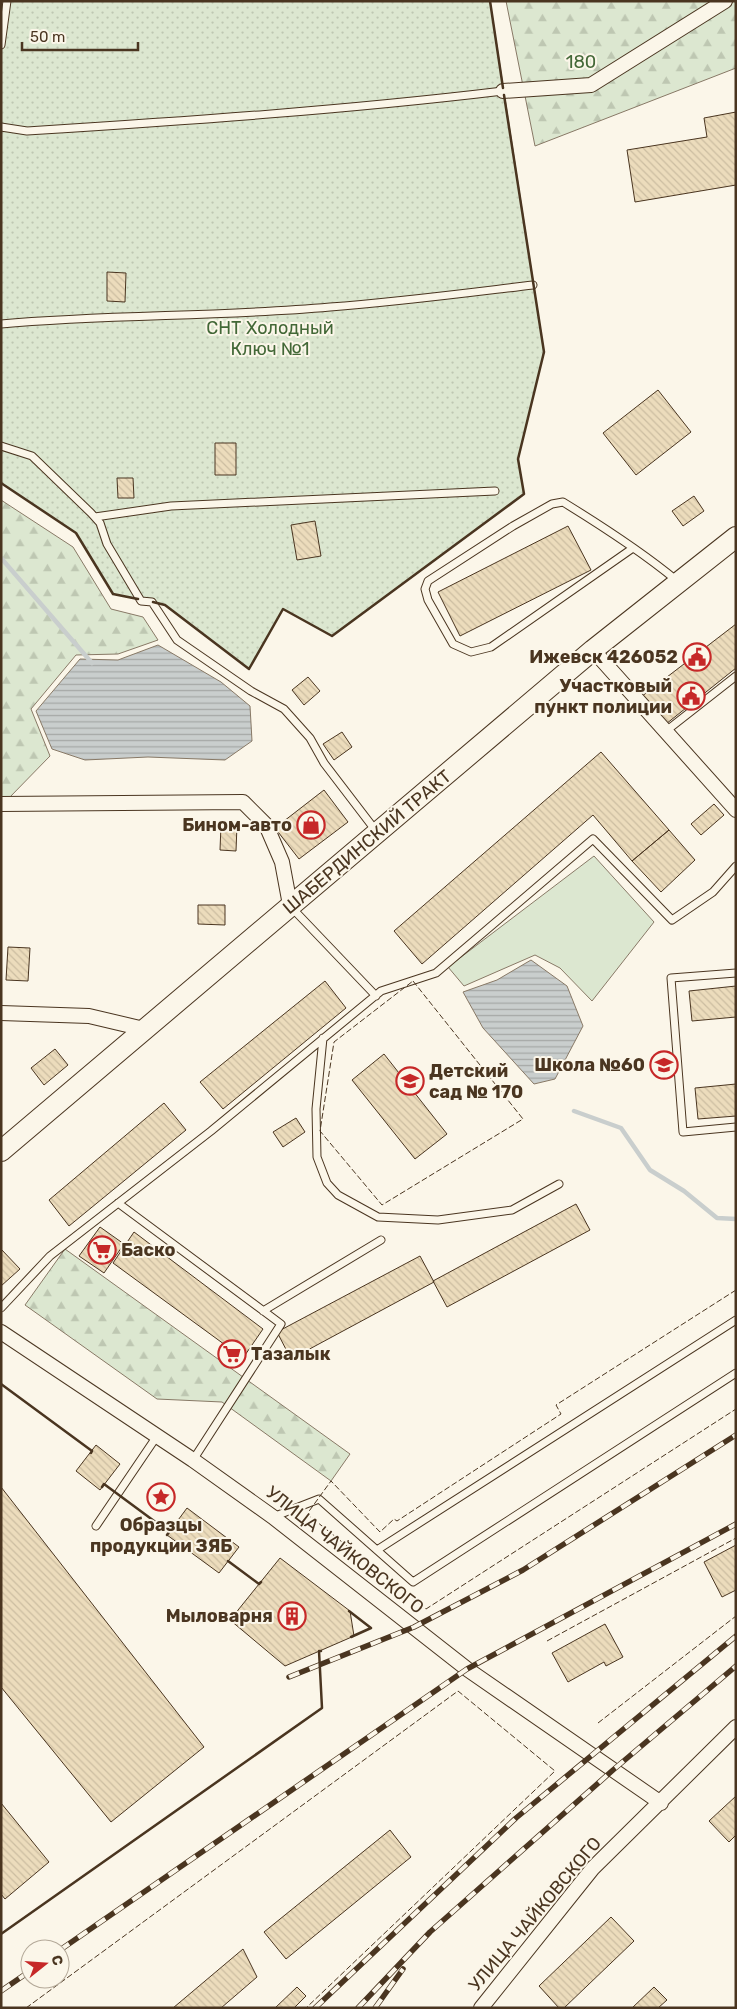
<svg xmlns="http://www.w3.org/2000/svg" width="737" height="2009" viewBox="0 0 737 2009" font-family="Rubik,sans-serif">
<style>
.grass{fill:#dce7d0;stroke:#887966}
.forest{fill:url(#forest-firs);stroke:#887966}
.garden{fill:url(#garden-dots);stroke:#887966}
.water{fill:url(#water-rules);stroke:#887966}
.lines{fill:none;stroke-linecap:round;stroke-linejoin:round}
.stream{stroke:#c9cecd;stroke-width:4.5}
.building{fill:url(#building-back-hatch);stroke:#4a3520}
.lane-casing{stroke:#4a3520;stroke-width:9}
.street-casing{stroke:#4a3520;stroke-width:16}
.secondary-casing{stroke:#4a3520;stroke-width:22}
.lane{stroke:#fbf6e9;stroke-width:7}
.street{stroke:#fbf6e9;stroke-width:14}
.secondary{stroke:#fbf6e9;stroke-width:20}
.rail-casing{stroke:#4a3520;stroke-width:5.5}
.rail{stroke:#fbf6e9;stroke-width:4;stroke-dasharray:11;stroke-linecap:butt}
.fence{stroke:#4a3520;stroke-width:1;stroke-dasharray:6 2.5;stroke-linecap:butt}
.wall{stroke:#4a3520;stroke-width:2.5}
.labels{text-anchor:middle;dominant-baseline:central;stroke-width:4;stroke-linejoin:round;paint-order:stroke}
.park-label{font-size:18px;fill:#436837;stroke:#fbf6e9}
.poi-label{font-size:18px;font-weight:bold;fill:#4a3520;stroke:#fbf6e9;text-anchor:end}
.street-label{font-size:18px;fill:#4a3520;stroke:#fbf6e9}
</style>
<defs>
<pattern id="forest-firs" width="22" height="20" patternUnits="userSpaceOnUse" patternTransform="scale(1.25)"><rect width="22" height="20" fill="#dce7d0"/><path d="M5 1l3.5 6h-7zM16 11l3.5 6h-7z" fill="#bec7b2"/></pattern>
<pattern id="garden-dots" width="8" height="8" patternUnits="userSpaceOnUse" patternTransform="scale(1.25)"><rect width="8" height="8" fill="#dce7d0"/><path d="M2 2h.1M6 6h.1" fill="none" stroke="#bec7b2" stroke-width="1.8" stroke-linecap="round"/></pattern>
<pattern id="water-rules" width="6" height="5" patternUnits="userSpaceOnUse" patternTransform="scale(1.25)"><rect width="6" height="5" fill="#c9cecd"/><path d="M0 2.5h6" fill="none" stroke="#a5a8a6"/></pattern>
<pattern id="building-back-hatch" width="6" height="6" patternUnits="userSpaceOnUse" patternTransform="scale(1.25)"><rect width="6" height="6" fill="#ecdcbc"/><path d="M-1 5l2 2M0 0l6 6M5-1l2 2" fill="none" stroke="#ccbda1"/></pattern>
</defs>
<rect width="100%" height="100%" fill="#fbf6e9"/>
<path class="grass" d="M594,856L654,922L592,1001L560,968L535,955L464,986L448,967Z"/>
<path class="forest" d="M506,1H736V68L535,146Z
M1,500L73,547L111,609L143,617L158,640L118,654L76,655L31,709L50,756L9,798H1Z
M65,1249L350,1454L331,1481L222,1402L157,1399L25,1305Z"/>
<path class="garden" d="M1,1H490L544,352L518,459L524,494L332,636L283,609L249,669L165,605L113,594L76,533L1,483Z"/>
<path class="water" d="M158,645L221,682L250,706L252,741L225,760L148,757L85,760L52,749L36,711L80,659L118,660Z
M531,960L567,986L583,1026L555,1079L534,1084L483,1028L463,992L497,980Z"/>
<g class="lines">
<path class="stream" d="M1,558L92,663
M574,1111L621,1128L650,1170L684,1191L717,1218L736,1219"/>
</g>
<path class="building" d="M736,112V185L635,202L627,150L707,137L704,118Z
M107,272L126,273L125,302L107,301Z
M658,390L691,432L636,475L603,433Z
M215,443H236V475H215Z
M117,478H133L134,498H118Z
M694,496L704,511L683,526L672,511Z
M315,521L321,556L297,560L291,525Z
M568,526L591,570L460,636L438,592Z
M736,624V668L666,724L641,697Z
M308,677L320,691L304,705L292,690Z
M342,732L352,747L334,760L323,744Z
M601,752L669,830L632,861L593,815L422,964L394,931Z
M324,790L348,822L299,859L275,828Z
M714,804L724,815L701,835L691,824Z
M221,825H237L236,851L220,850Z
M669,830L695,860L661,892L632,861Z
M198,905H225V925L198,924Z
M8,947L30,948L28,981L6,980Z
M325,981L346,1008L223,1109L200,1082Z
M736,986V1017L692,1021L689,991Z
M55,1049L68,1065L44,1085L31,1068Z
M384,1054L447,1134L415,1159L352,1080Z
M736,1084V1116L698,1119L695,1088Z
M164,1103L186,1130L69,1226L49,1200Z
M296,1118L305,1132L283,1147L273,1132Z
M576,1204L590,1230L447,1307L433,1281Z
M100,1227L124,1244L104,1273L79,1256Z
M134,1232L263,1329L243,1358L113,1263Z
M1,1249L20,1269L1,1286Z
M420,1256L434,1282L291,1359L277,1332Z
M96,1445L120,1464L100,1490L76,1471Z
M1,1487L204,1747L111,1822L1,1687Z
M187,1508L239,1547L219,1573L167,1535Z
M736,1545V1590L722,1597L704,1562Z
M280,1558L350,1611L354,1636L285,1666L230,1620Z
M605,1624L623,1657L606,1666L604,1662L568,1682L552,1653Z
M736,1796V1835L729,1842L709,1821Z
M1,1803L49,1862L5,1899L1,1894Z
M390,1830L411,1857L286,1959L264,1932Z
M611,1917L634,1941L564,2008H559L539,1986Z
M243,1949L257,1977L221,2008H173Z
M297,1987L306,1996L294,2008H275Z
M654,1987L667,2000L658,2008H632Z"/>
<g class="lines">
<g class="lane-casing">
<path id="lane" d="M1,45L7,1
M1,127L27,131C186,121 345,110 503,91
M1,324C110,314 221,317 330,307C398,302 466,293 533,285
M1,446L32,456L91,513L100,523L107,544L141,601L152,602L177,640L251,691L284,709L310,738L324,763L376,831
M95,517L171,506L495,491
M633,548L491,647L471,652L453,644L428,600L425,589L428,581L513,526L552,504L563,502C602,526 641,551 676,580
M666,731L736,676
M292,908L376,996
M736,973L671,978L683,1132L736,1127
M323,1038L316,1109L317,1157L327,1183L338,1195L378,1217L438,1220L512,1210L559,1184
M118,1203L281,1324L193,1460
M1,1308L50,1256L211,1131L381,991L436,973L593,839L672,920L713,892L736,866
M263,1311L381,1240
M273,1517L319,1499L413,1582L736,1373
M96,1526L157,1436
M377,1550L736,1320"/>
</g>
<g class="street-casing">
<path id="street" d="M503,91L591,85L725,1
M593,650L736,810
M1,804L243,802L266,825L282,862L290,905
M1,1013L89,1016L144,1029
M1,1332L193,1460L273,1517L467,1669L661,1803
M481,2008L593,1868L736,1727"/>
</g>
<g class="secondary-casing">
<path id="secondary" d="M1,1151L593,650L736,537"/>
</g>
<use href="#lane" class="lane"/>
<use href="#street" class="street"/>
<use href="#secondary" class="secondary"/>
<g class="rail-casing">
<path id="rail" d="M289,1677L414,1627L523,1570L736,1435
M60,1950L467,1669L736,1524
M1,1991L30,1971
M315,2008L516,1818L736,1636
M358,2008L430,1932L613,1770L736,1666
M375,2008L403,1969"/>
</g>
<use href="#rail" class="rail"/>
<path class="fence" d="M413,981L523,1119L382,1205L320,1131L334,1042Z
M736,1290L556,1405L561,1414L397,1521L394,1519L380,1532L331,1481L307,1514L426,1609L736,1409
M547,1641L736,1538
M598,1723L736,1616
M26,2008L458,1691L555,1771L306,2008"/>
<path class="wall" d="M490,1L503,88
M1,483L76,533L113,594L138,599
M153,602L165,605L249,669L283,609L332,636L524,494L518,459L544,352L504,95
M1,1384L92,1451L91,1453
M102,1487L104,1484L169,1532L167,1535
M228,1561L259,1584L261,1582
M349,1611L371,1628L351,1637
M1,1934L322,1708L319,1651H321"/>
</g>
<defs>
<g id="civic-ring" transform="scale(1.4375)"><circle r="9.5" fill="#fbf6e9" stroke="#c62828" stroke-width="1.5"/><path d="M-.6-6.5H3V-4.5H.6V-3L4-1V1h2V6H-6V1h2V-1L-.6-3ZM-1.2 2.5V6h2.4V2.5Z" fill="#c62828"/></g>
<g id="shop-ring" transform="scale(1.4375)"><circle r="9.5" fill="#fbf6e9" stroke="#c62828" stroke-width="1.5"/><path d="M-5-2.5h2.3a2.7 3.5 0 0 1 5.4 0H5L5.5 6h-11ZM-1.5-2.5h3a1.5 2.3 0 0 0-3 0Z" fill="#c62828"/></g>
<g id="school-ring" transform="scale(1.4375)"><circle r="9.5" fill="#fbf6e9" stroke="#c62828" stroke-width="1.5"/><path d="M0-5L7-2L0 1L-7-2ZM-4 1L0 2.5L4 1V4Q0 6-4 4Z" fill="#c62828"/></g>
<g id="supermarket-ring" transform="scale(1.4375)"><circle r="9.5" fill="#fbf6e9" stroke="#c62828" stroke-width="1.5"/><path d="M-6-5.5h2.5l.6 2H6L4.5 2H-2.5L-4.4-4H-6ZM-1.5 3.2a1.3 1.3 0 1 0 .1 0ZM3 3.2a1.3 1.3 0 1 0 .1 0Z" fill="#c62828"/></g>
<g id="sight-ring" transform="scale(1.4375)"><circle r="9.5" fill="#fbf6e9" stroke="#c62828" stroke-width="1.5"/><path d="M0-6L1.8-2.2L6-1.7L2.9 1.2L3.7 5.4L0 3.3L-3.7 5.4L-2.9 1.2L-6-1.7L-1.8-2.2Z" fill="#c62828"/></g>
<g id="building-ring" transform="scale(1.4375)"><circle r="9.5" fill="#fbf6e9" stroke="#c62828" stroke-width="1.5"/><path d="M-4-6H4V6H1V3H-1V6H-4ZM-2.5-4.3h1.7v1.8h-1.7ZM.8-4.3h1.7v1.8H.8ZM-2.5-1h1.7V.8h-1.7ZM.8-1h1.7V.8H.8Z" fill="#c62828"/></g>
</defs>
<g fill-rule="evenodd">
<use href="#civic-ring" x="697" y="657"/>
<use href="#civic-ring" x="691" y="696"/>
<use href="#shop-ring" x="311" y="825"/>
<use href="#school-ring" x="664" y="1065"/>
<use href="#school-ring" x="410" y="1081"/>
<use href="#supermarket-ring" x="102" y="1250"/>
<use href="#supermarket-ring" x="232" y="1354"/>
<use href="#sight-ring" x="161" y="1497"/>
<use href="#building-ring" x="292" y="1616"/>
</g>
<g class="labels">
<g class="park-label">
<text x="581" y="62">180</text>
<text x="270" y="328">СНТ Холодный<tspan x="270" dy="21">Ключ №1</tspan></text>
</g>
<g class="poi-label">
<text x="678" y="657">Ижевск 426052</text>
<text x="672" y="686">Участковый<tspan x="672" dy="21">пункт полиции</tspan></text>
<text x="292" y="825">Бином-авто</text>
<text x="645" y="1065">Школа №60</text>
<text x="429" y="1071" text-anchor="start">Детский<tspan x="429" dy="21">сад № 170</tspan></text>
<text x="121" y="1250" text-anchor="start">Баско</text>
<text x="251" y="1354" text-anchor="start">Тазалык</text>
<text x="161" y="1525" text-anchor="middle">Образцы<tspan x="161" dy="21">продукции ЗЯБ</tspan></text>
<text x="273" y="1616">Мыловарня</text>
</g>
<g class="street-label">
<text transform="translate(367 842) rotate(-40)">ШАБЕРДИНСКИЙ ТРАКТ</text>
<text transform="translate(345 1550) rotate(38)">УЛИЦА ЧАЙКОВСКОГО</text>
<text transform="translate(535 1914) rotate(-50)">УЛИЦА ЧАЙКОВСКОГО</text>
</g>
</g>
<rect width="737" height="2009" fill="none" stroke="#4a3520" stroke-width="5"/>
<g transform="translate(45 1964) rotate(73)"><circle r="24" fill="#fbf6e9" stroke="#b4a999"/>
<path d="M0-4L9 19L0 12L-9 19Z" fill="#c62828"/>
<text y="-8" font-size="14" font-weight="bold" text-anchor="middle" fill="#4a3520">С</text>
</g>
<path d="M22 42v8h116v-8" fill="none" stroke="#4a3520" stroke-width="2.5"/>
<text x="30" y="42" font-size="15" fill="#4a3520" stroke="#fbf6e9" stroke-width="4" paint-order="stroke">50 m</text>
</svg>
